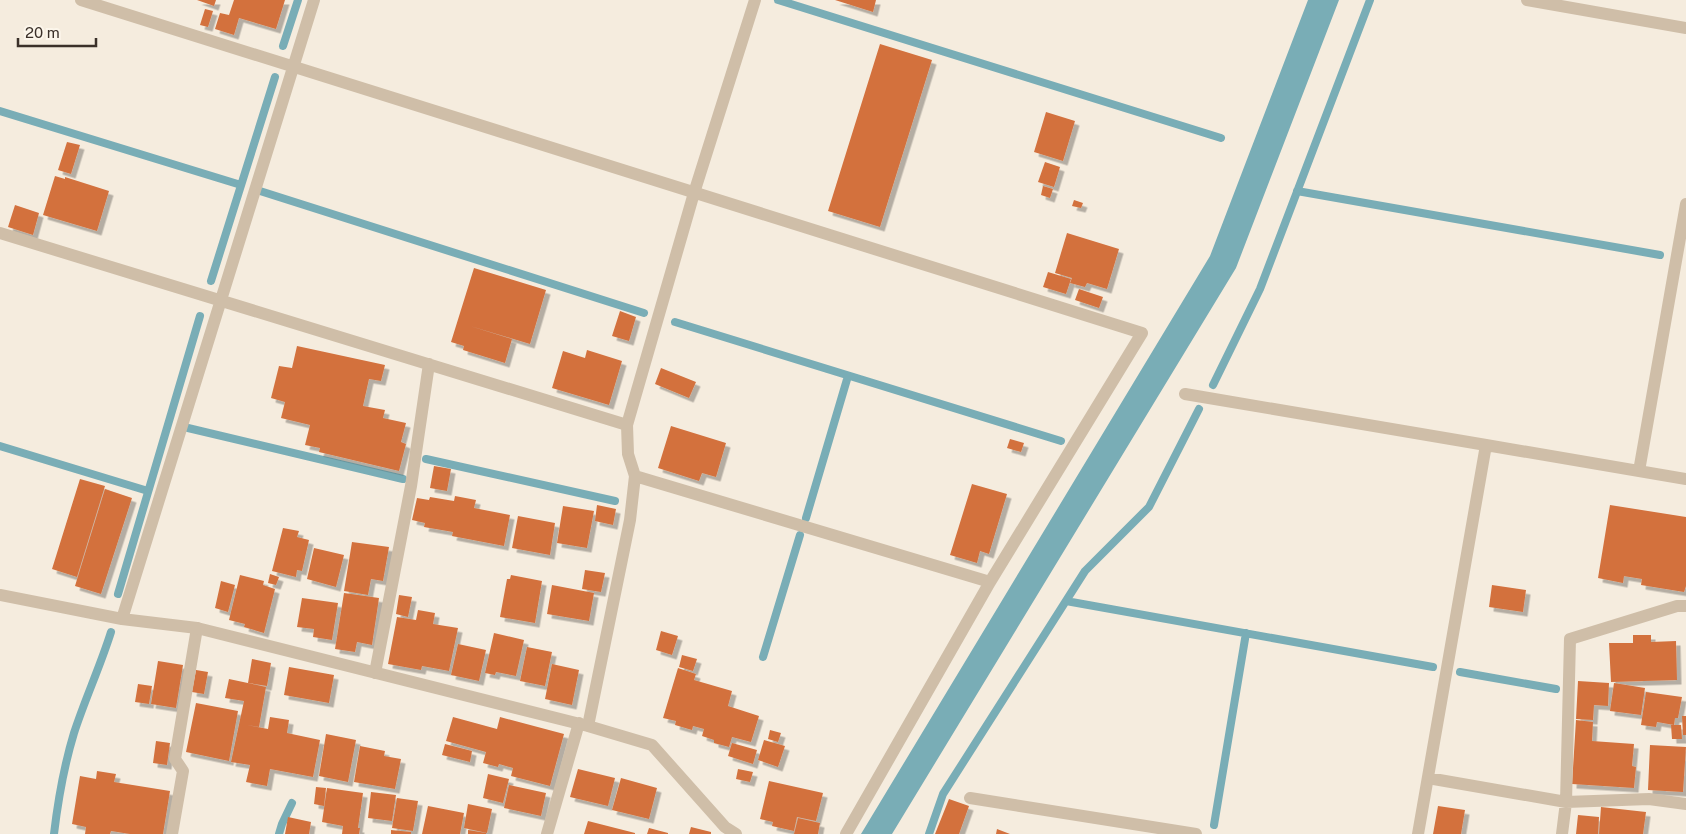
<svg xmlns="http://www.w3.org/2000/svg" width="1686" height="834" viewBox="0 0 1686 834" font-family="'Public Sans',sans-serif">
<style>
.water{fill:#79adb6}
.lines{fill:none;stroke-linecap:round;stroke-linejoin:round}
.stream{stroke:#79adb6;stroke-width:8}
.building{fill:#d3713e;filter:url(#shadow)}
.lane{stroke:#cfbea8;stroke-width:12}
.street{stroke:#cfbea8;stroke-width:12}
</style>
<defs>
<filter id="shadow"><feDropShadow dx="4.5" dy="4.5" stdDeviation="0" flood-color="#0004"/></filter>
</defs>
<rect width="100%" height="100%" fill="#f5ecde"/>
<path class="water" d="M1308,0H1339L1236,268L892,834H861L1210,256Z"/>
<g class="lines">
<path class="stream" d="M778,0L1221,138
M283,46L298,0
M0,111L241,185
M260,191L644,313
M1297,191L1660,255
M211,281L275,77
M675,322L1061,441
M1213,385L1260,289L1370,0
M188,428L403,479
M0,446L148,491
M426,459L615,501
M806,518L848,376
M118,594L200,316
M1066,601L1433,667
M763,657L800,535
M1460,672L1556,689
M1214,825L1246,633
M54,834C58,800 64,766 74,733C85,699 100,667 111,632
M279,834L282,824L292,803
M929,834L943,794L1085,571L1149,507L1199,409"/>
</g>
<path class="building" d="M197,0H216L214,6Z
M234,0H285L276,29L239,18L234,35L215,29L220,13L229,15Z
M835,0H876L873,12Z
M205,9L213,11L208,27L200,25Z
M880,44L932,60L880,227L828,211Z
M1046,112L1075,121L1063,161L1034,152Z
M67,142L80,145L71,174L58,170Z
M1045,162L1060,167L1054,187L1038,182Z
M55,176L65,179V177L109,191L97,231L43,215Z
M1043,186L1053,189L1050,198L1041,195Z
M1074,200L1083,203L1081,208L1072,206Z
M15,205L39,213L33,235L8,227Z
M1067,233L1119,249L1107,289L1087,283L1085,287L1070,283L1072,278L1055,273Z
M474,268L546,290L530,344L470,326L512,339L505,363L463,350L464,346L451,342Z
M1048,272L1071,279L1066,294L1043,287Z
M1079,289L1103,297L1099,308L1075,300Z
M620,311L636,317L629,341L612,336Z
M297,346L385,365L381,381L369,379L363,406L385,410L383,418L406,423L401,442L406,444L399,471L319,452L320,448L305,445L310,425L281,418L285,402L271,398L279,366L292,368Z
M587,350L622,361L609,405L552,388L563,351L585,358Z
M661,368L696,382L689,398L655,384Z
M671,426L726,443L716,477L702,473L699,481L658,468Z
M1010,439L1024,443L1021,452L1007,448Z
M434,466L451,469L447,491L430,488Z
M80,479L105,486L77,577L52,569Z
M972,484L1007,494L989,554L980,551L977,563L950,555Z
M105,489L132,498L101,594L75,586Z
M455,496L476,500L474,508L510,515L504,546L452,536L453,532L424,527L425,523L412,520L417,498L429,500L430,497L454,501Z
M597,505L616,509L613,525L595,521Z
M1610,505L1686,517V586L1684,592L1641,585L1642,579L1617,575L1624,576L1623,583L1598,578Z
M563,506L594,511L587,548L557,543Z
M518,516L555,523L550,555L512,548Z
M283,528L299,531L297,537L309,540L302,571L297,570L296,577L272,571Z
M352,542L389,547L383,581L371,579L368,595L344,591Z
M314,548L344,555L336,587L307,579Z
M585,570L605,573L601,592L582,589Z
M270,574L279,577L276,585L268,583Z
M240,575L264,581L263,585L275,589L264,633L244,627L245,624L229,620Z
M511,575L542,581L535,623L500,617L507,579H510Z
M221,581L235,585L228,612L215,608Z
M552,585L594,593L589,621L547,614Z
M1492,585L1526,590L1523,612L1489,607Z
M344,593L379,598L372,645L357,642L355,652L335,649Z
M399,595L412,597L408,617L396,614Z
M302,598L338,603L332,640L313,637L314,629L297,627Z
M418,610L435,613L433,624L458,628L449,671L422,666L421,670L388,664L397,617L416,620Z
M661,631L678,636L672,655L656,650Z
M494,633L524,640L516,676L496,672L495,675L485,673Z
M1633,635H1651V642L1676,641L1677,680L1611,682L1609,643H1633Z
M458,644L486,650L479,681L451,675Z
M527,647L552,652L545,686L520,681Z
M682,655L697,659L693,671L679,667Z
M252,659L271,663L267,686L248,683Z
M158,661L183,665L176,708L151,704Z
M552,664L579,670L572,705L545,699Z
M289,667L334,675L329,703L284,695Z
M678,668L696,674L694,680L732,691L728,706L759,716L751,742L732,737L729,747L714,743V740L702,736L704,729L693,726L692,730L675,725L676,721L663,718Z
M196,670L208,672L204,694L192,692Z
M229,679L266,687L259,727L247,725L268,729L270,717L289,720L287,733L320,740L313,777L270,769L267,786L246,782L250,765L231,762L244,701L225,698Z
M1578,681L1609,683L1608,706L1594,705L1593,720L1576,719Z
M1614,683L1645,688L1641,715L1610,711Z
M138,684L152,686L149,704L135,702Z
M1646,692L1682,697L1678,718H1675L1674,725L1657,722L1656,727L1641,725Z
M196,703L238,711L229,761L186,752Z
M1682,716H1686V735H1683Z
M453,717L497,729L500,717L564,734L550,786L511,776L513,768L499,764L498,767L483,763L486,752L446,741Z
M1576,720L1593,722L1592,741L1634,744L1632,766L1636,767L1634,788L1572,784Z
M1671,725H1681L1682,739H1672Z
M770,730L781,733L778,742L768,739Z
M326,734L356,740L348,782L319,776Z
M764,740L785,746L778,767L758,760Z
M156,741L170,743L167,765L153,763Z
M732,743L757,750L753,764L728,756Z
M445,744L472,751L470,762L442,755Z
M1650,745L1686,747L1683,792L1648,790Z
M360,746L385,751L384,756L401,759L395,789L354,782Z
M578,769L615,778L608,806L570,797Z
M738,769L753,772L750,782L736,779Z
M97,771L116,774L114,782L170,791L163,834H130L111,831L110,834H85L86,827L72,824L80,776L96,779Z
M488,774L509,779L503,803L483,798Z
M621,778L657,788L649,819L612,810Z
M769,781L823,793L816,821L797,817L794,831L772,826L773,822L760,819Z
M509,785L546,793L541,816L504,808Z
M316,787L326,788L324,806L314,804Z
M327,788L363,793L358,828H360L359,834H342L343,826L322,822Z
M371,792L396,795L392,821L368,818Z
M397,798L418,801L413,831L392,828Z
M949,799L969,806L959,834H935Z
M468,804L492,809L487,833L464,828Z
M428,806L464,813L460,834H422Z
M1438,806L1465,810L1461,834H1433Z
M1601,807L1646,812L1643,834H1599Z
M1578,815L1599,817L1598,834H1576Z
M288,817L311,822L309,834H285Z
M798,818L820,823L818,834H794Z
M588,821L635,833V834H584Z
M691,827L711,832V834H689Z
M649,828L668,833V834H647Z
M997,829L1010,834H996Z
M391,830L411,832V834H391Z
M468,830L486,833V834H468Z"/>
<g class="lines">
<path class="lane" d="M172,834L183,771L175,759L197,628"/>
<path class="street" d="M81,0L1142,333L990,582L846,834
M1527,0L1686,28
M0,233L627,425
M1185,394L1486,445
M1639,471L1686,204
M635,476L990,582
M0,595L122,619L197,628L588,726L652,745L725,827L736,834
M122,619L314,0
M375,673L411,486L429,364
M588,726L630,520L635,476L628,454L627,425L694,193L755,0
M1428,778L1566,802L1649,799L1686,804
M970,798L1196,834
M547,834L579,723
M1418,834L1486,445L1686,479
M1562,834L1566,802L1570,639L1677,606H1686"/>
</g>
<path d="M18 38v8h78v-8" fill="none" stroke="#3b3029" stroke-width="2.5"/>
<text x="25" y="38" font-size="15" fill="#3b3029" stroke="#fcf6eb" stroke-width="4" paint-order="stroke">20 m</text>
</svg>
